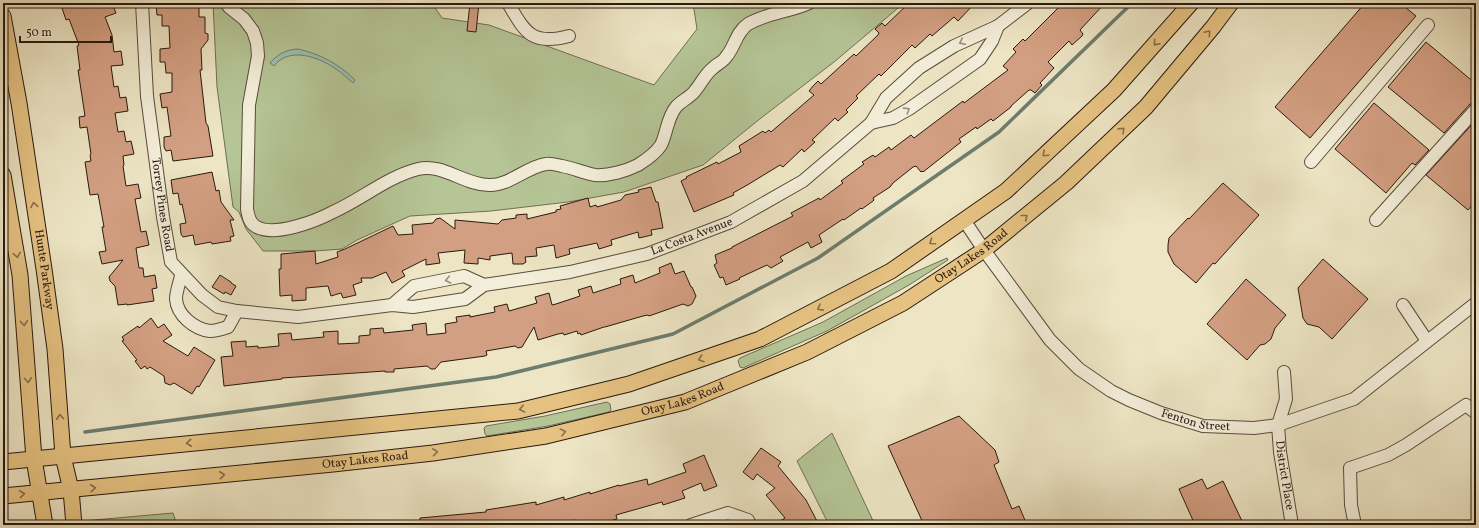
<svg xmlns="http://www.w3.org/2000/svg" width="1479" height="528" viewBox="0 0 1479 528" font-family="Vollkorn,serif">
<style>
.green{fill:#b5c596;stroke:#6f6f52}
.water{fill:#9ac0ae;stroke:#6d7d6e}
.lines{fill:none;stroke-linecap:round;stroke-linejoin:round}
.stream{stroke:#6d7d6e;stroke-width:3.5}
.building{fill:#d39f82;stroke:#29190e}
.minor-casing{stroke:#5a4c3c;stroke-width:14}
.major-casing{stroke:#29190e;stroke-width:17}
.minor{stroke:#f3eed9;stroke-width:12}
.major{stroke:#e6c282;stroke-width:15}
.oneway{stroke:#886e48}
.oneway2{stroke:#988e7e}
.labels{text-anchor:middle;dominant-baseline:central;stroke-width:4;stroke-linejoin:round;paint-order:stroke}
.street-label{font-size:12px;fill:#29190e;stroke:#f3eed9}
</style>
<rect width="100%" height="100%" fill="#ede5c4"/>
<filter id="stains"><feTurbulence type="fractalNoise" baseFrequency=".005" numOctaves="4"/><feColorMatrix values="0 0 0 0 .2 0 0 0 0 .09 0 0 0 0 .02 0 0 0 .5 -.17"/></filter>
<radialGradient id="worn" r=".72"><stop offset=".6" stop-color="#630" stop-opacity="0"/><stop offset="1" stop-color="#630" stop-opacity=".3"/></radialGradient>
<path class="green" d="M213,3H432L442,18L489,25L654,85L697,29L693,3H904L834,62L761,118L703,165L624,192L568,202L491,211L410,216L357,240L342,249L315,251H263L246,229L239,212L233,207L217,87Z
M947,258L948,260L909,285L827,331L743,368L740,367L738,361L740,358L823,322L906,276Z
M607,402L610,404L611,410L609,412L548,426L487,436L485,434L484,428L486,426L545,416Z
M832,433L875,525H829L797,461Z
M173,513L177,525H38Z"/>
<path class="water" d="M298,49C320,54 339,64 355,80L353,83C347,78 342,73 336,69C319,57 289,46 274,66L270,63C278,54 285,50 298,49Z"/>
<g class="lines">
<path class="stream" d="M85,432L496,377L673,334L818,258L999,132L1132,3"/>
</g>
<path class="building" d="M68,3H112L116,13L105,17L112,35L114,52L121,51L123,65L111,66L114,87L118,86L120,98L126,97L128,111L115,113L118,132L124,131L126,142L131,141L134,154L123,156L124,165L123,166L126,186L138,184L141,198L135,199L141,232L146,231L149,245L136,248L139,268H143L144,277L155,275L157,288L152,289L154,301L127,305V304L118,305L115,286L110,281L109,277L123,260L102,264L99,252L106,251L102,227H104L98,194L90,195L85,162L91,161L90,155L91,154L87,127L80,128L79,117L85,116L78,70H80L77,46L79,45L69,19L66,20L62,8L69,5Z
M156,3H199V17H205V33L208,34V40L201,49L202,70H200L206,123L208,126L213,156L173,161L171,150L166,151L164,147V137L171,136L167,107L162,108L160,94L172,92V73H166L165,62H160V49L170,48L169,26H162V15H157Z
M470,3H479L476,32L467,31Z
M909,3H975L958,21L954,17L932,36L930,34L915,48L912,45L881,76L879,74L856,96L858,98L846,110L848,112L838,121L835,118L812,140L815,142L804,152L802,149L783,167L780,165L749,184L733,193L734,195L694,212L681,181L687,178L686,177L717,162L718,164L741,152L739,146L763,131L765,133L769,130L771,132L814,95L809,91L813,86L818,81L821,84L854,54L856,56L878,35L879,33L875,29L882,23L885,26Z
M1063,3H1105L1080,30L1083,34L1082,36L1072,45L1069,41L1048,62L1054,68L1040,83L1042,85L1035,93L1031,90H1029L1011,106V107L993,121L991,119L977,129L976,127L959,139L961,142L923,172L922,171L921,172L916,166L913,167L893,183L890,187L873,198L874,200L873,201L862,209L861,208L844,220L843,219L819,235L822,242L811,248L808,242L780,257L783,261L771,268L767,265L739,278L740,279L726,285L723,277L720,278L714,265L717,263L715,255L732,248V247L793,216L791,213L819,198L820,200L843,183L841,181L864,164L862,162L873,155L875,157L889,147L891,150L911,135L914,138L963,101L964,103L1008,70L1003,66L1016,52L1013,49L1023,39L1025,41Z
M1365,3H1400L1416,16L1310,138L1275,107Z
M1426,42L1476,84V102L1470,104L1444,133L1388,87Z
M1374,103L1429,150L1415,165L1412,163L1386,193L1335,149Z
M1476,120V201L1468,210L1426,175Z
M212,172L216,191L219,190L221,202L234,220H230L234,236L230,237L231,241L212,244L211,242L195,245L193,235L183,237L181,234L180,224L186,223L182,204L180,205L178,193L173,194L171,180Z
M1223,183L1259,215L1215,264L1213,263L1196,283L1174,264L1168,252V245L1169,238L1188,218L1189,219Z
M651,187L656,202H658L663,228L651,230L652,235L639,238L638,232L611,240L612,245L599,249L597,243L569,249L570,254L556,258L554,245L536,248L537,256L525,257L526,262L523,264H513L512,253L490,256V260L478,258V264L464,263L465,250L438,253L440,263L426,265V259L402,271L405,276L392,283L386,272L372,278H361L362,282L353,285L356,295L343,298L341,293L331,296L328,286L306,288V300L292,301V295L280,296L279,269H281V254L315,251L316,264L338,257L337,252L345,249L393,226L398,235L413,234L412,225L433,223L436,219L440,218L455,229V220L498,224L502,220L516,218V215L527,214V219L556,212V210L561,209L560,206L588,198L590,207L596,205L597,207L621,200L625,195L639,192L638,190Z
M1323,259L1368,299L1332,339L1319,327L1307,324L1303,318L1298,288Z
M671,263L675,274L684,271L691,287H692L696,296L692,304L688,306L683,304L649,316L648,315L643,316L605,327H604L581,335L580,333L578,334L577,331L564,335L563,333L558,334L538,340L534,327L522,347L518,348L515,346L486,351L487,355L485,356L441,362L435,369H431L427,366L394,369V372H385V371L282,378V379L224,386L221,357L233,356L231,342L246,341V347L258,346V348L279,346L278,334L291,333L292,340L324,337L323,332L338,331V344L359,343V336L370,335V329L383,328L384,333L413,330L412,325L426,323L427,335L446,333L445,324L457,322L456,317L470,315V317L495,312L494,307L507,304L509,311L537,303L535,297L549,293L552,305L556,304L580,296L578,290L591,286L593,293L621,284L620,279L633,275L635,283L660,273L659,268Z
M220,275L231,282V283L236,286L231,295L225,292L224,294L212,287Z
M1246,279L1286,315L1275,328L1271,339L1265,344L1260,345L1247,360L1207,324Z
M151,318L158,328L164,324L172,335L163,341L188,356L194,347L215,360L199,387L197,386L192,394L174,383L170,385L165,383L164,376L150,367L147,369L145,366L141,369L135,361L137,360L122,341L124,340L122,337L138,326L139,328Z
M959,416L995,450L999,462L994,465L1012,509L1019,506L1027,525H924L888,446Z
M761,448L781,462L778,466L806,500L819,525H773L785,518L766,495L775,488L757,474L753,480L743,472Z
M704,455L717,486L704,491L701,483L682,491L685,498L663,505L662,502L616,515L617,519L596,525H586L585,521L577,523L575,520L557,525H420V518L486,512V510L536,502V505L564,497V500L590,492V494L619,485V486L647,479L648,485L686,472L683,464Z
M1202,479L1207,489L1223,481L1242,521L1234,525H1195L1179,489Z"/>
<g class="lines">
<g class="minor-casing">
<g id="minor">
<path id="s1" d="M142,3L147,96L163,217L171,262L202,295L218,307L237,311L298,317L392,305L413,307L465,299L484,285L570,272L647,254L731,222L803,181L871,123L886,98L919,68L954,46L998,26L1028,3"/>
<path d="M226,3L229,7L244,19L253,31L257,43L258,56L249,105L247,209C248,215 249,222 255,226C273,238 316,221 333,212C362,199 387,177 418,169C443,163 464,185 489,185C509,186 526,167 546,164C551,163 557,165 562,166C573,168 584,173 595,175C609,176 626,171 638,165C646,160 656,153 661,145C667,133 667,118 676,107C681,101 689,98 694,92C701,84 705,74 713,68C717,64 723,62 726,57C735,47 736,32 748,24C767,13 789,12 809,3"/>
<path d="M508,3C525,32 531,46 569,36"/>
<path d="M871,123L893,118L909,109L980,59L992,41L998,26"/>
<path d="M1311,162L1428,25"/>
<path id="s2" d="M964,220L984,250L1050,340L1079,369L1111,391L1129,400L1161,413L1203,426L1254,428L1278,425L1354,399L1476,303"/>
<path d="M1376,220L1476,109"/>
<path d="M181,275C180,282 176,291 176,299C177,315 194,329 210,331C216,331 222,329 228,327L237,311"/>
<path d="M392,305L414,286L464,276L484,285"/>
<path d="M1403,305L1427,341"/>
<path id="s3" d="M1284,372L1286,399L1278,425L1280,452L1292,525"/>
<path d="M691,525L728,513L748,520L750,525"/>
<path d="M1355,525L1351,505L1350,468L1388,455L1406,445L1466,405L1476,413"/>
</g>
</g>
<g class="major-casing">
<g id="major">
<path id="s4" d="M3,16L19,103L44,269L55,349L63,456L71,490L74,525"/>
<path d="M3,175L20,275L34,459L45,525"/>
<path d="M3,462L518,411L629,384L760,339L891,271L1006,191L1114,90L1191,3"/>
<path id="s5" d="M3,496L333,464L433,453L546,436L685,402L807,352L903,303L984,250L1066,183L1146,107L1213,27L1231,3"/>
</g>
</g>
<use href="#minor" class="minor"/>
<use href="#major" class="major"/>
</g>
<defs><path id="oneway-chevron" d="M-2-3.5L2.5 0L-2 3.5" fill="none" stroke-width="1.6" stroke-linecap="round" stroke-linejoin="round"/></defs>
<g class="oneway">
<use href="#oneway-chevron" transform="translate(1208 33) rotate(-50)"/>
<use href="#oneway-chevron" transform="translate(1156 43) rotate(131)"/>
<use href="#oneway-chevron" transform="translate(1122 130) rotate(-44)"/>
<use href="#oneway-chevron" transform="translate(1045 154) rotate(137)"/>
<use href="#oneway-chevron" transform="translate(34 205) rotate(-99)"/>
<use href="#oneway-chevron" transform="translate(1025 217) rotate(-39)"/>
<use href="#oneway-chevron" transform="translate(932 242) rotate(145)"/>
<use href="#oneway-chevron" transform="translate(17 255) rotate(80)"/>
<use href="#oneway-chevron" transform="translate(820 308) rotate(152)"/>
<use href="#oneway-chevron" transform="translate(24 323) rotate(86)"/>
<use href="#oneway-chevron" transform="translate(701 359) rotate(161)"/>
<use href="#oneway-chevron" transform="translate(28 380) rotate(86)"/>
<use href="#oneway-chevron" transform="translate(522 409) rotate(168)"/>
<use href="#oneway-chevron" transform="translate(60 417) rotate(-94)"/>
<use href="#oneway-chevron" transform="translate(563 432) rotate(-14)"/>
<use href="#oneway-chevron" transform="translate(189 443) rotate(174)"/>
<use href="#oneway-chevron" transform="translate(435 452) rotate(-8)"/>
<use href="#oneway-chevron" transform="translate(222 475) rotate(-6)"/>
<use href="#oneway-chevron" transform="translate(93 488) rotate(-6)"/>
<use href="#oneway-chevron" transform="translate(22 494) rotate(-6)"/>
</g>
<g class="oneway2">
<use href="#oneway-chevron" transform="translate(962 42) rotate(154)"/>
<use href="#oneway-chevron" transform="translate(907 110) rotate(-32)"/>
<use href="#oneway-chevron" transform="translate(448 280) rotate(168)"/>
</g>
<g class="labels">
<g class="street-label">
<text stroke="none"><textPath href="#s1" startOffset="203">Torrey Pines Road</textPath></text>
<text stroke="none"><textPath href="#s1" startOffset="813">La Costa Avenue</textPath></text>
<text stroke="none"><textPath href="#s5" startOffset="1012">Otay Lakes Road</textPath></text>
<text stroke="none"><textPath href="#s4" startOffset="257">Hunte Parkway</textPath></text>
<text stroke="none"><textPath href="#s5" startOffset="688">Otay Lakes Road</textPath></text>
<text stroke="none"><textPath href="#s2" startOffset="318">Fenton Street</textPath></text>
<text stroke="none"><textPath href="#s5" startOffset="364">Otay Lakes Road</textPath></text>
<text stroke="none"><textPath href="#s3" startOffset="105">District Place</textPath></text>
</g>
</g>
<rect width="1479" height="528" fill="none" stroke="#ede5c4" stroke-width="16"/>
<rect x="4" y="4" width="1471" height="520" fill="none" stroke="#29190e" stroke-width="2"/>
<rect x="8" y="8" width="1463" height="512" fill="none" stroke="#29190e"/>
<path d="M20 36v6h91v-6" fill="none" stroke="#29190e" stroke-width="2"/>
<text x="26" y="36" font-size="12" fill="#29190e" stroke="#f3eed9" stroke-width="3" paint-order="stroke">50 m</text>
<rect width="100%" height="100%" filter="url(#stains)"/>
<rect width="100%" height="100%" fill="url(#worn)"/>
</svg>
